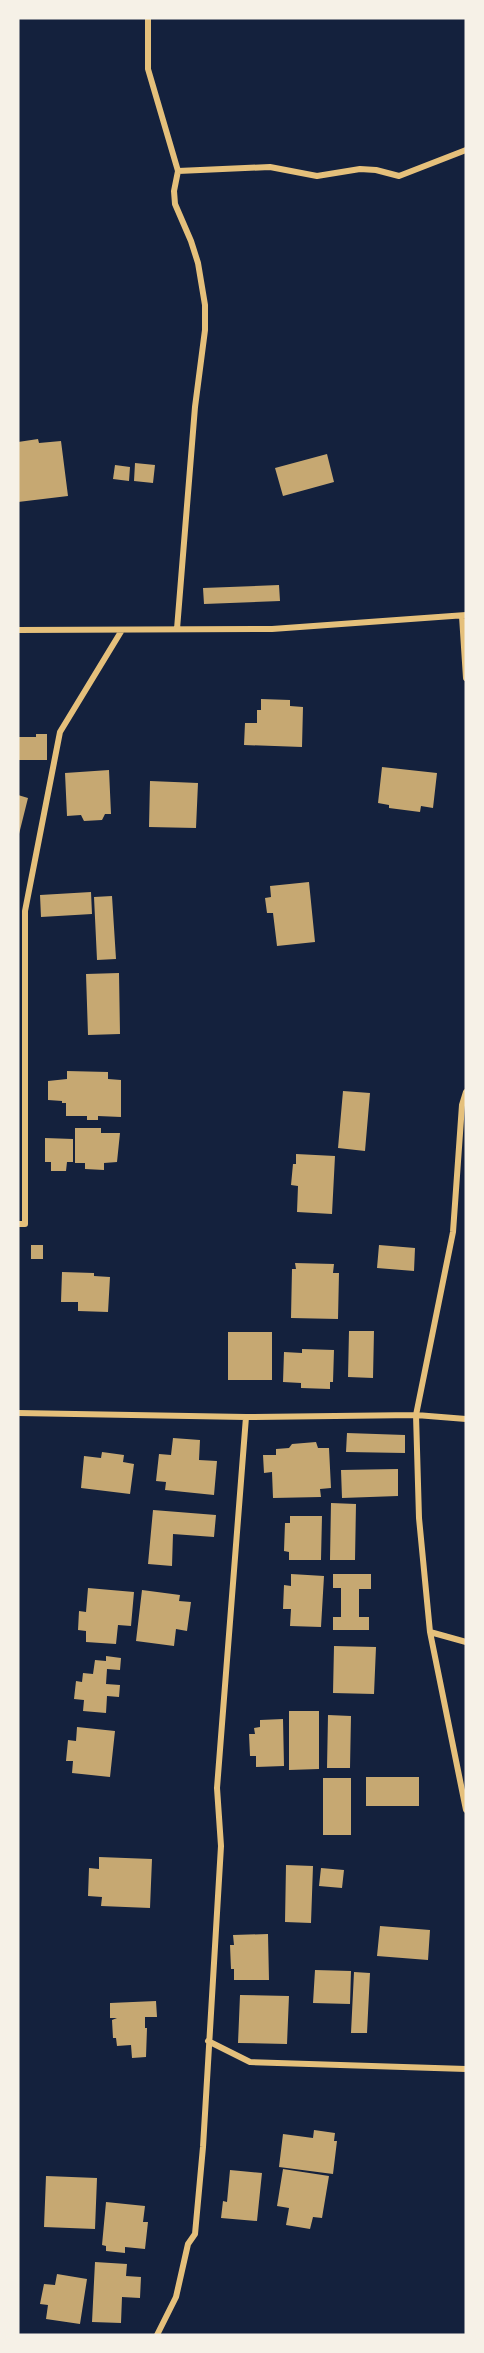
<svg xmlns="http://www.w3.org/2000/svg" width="484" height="2353" viewBox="0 0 484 2353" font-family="Commissioner,sans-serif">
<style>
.building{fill:#c6a872}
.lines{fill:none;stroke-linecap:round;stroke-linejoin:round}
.minor{stroke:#e5c07b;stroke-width:6}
</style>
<rect width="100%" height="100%" fill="#14213d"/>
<path class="building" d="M38,439L39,443L61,441L68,496L18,502V442Z
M327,454L334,482L283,496L275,468Z
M135,463L155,465L153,483L134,481Z
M115,465L130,467L129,481L113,479Z
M279,585L280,601L204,604L203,588Z
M261,699L290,700V706L303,707L302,747L244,745L245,723H257V710H261Z
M36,734H47V760H18V737H36Z
M382,767L437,773L433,808L421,806L420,812L389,808V805L378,803Z
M109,770L111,814H105L102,820L84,821L81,815L67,816L65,773Z
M150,781L198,783L196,828L149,827Z
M18,795L28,798L19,834H18Z
M309,882L315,942L277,946L273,913H267L265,898L271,897L270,886Z
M91,892L92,914L41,917L40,895Z
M112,896L116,959L97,960L94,897Z
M119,973L120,1034L88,1035L86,974Z
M67,1071L108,1072V1079L121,1080V1117L98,1116V1120H87V1116H66V1103H62V1101L48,1100V1081L67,1079Z
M343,1091L370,1093L365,1151L338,1148Z
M75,1128H101V1133H120L117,1162L104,1163V1170L85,1169V1163H75Z
M45,1138L73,1139V1162H67L66,1171H51V1162H45Z
M296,1154L335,1156L332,1214L297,1212L298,1186L291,1185L293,1164H296Z
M31,1245H43V1259H31Z
M379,1245L415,1248L414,1271L377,1268Z
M295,1263L334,1264L333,1273H339L338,1319L291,1318L292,1269H296Z
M62,1272L94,1273V1276L110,1277L108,1312L78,1311V1302H61Z
M349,1331H374L373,1378L348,1377Z
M228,1332H272V1380H228Z
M302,1349L334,1350L333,1382H330V1389L301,1388V1383L283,1382L284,1352L302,1353Z
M347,1433L405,1435V1453L346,1452Z
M173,1438L200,1440L199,1460L217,1461L214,1495L165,1490L166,1482L156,1481L159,1454L171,1455Z
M316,1442L318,1448H329L331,1488L320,1489L321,1497L273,1498L272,1472L264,1473L263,1455H276V1449L289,1448L292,1444Z
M102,1452L124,1455L123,1462L134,1464L130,1494L81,1488L84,1456L101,1458Z
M398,1469V1496L342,1498L341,1470Z
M331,1503L356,1504L355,1560H330Z
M153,1510L216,1515L214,1537L173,1534L172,1566L148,1564Z
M290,1516H322L321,1560H289V1552L284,1551L285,1523H290Z
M291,1574L324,1576L321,1627L290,1626L291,1609H283L284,1585L291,1586Z
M333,1574H371V1589H359V1617H369V1630H333V1617H341V1588H333Z
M88,1588L134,1592L131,1626L118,1625L116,1644L86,1642V1631L78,1630L79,1611L86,1612Z
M142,1590L180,1595L179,1601L191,1602L187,1631L176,1629L174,1646L136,1641Z
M334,1646L376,1647L374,1694L333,1693Z
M106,1656L121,1658L120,1670L107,1669L106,1684L120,1685L119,1697L107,1696L106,1713L83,1711L84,1700L74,1699L76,1681L82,1682L83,1673L93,1674L95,1660L106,1661Z
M289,1711H319V1769L289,1770Z
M328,1715L351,1716L350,1768H327Z
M283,1719L284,1766L256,1767V1756H250L249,1734H255L254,1728L260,1727V1720Z
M77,1727L115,1731L110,1777L72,1773L73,1761H66L68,1740L76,1741Z
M366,1777H419V1806H366Z
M323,1778H351V1835H323Z
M99,1857L152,1859L150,1908L101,1906L102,1897L88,1896L89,1868L99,1869Z
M286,1865L313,1866L311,1923L285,1922Z
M321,1868L344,1870L342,1888L319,1886Z
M380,1926L430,1930L428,1960L377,1956Z
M268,1934L269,1980H234V1969H231L230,1945H234L233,1935Z
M315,1970L351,1971L350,2004L313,2003Z
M354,1972L370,1973L367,2033H351Z
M240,1995L289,1996L287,2044L238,2043Z
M156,2001L157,2017H145V2028H147L146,2057L132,2058L131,2045L117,2046L116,2038H113L112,2020L117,2018H110V2003Z
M314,2130L335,2133L334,2141H337L333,2174L279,2167L283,2134L313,2138Z
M283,2169L329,2176L322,2218L313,2217L310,2229L286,2225L289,2208L277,2206Z
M230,2170L262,2173L257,2221L221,2218L223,2201L227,2202Z
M46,2176L97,2178L95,2229L44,2227Z
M106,2202L145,2206L143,2222H148L145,2249L125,2247V2253L106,2251V2246L102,2245Z
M95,2262L127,2264L126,2276L141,2277L140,2298L122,2297L121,2323L92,2322Z
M57,2274L87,2279L80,2324L46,2319L48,2305L40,2304L44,2284L55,2285Z"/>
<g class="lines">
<path class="minor" d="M148,18V69L178,171L174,191L175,204L191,241L198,263L205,305V330L195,407L177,629
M178,171L270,167L317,176L360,169L376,170L399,176L466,150
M462,616L466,678
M18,630L272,629L466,615
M466,1092L462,1105L453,1232L416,1415L419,1518L430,1632L466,1810
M18,1224H25V911L60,732L122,630
M18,1413L246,1417L416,1415L466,1419
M430,1632L466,1642
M208,2041L250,2062L466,2069
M157,2335L176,2297L188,2244L195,2234L203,2147L221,1846L217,1788L246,1417"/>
</g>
<rect width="484" height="2353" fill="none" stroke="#f6f1e7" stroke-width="39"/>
</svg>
